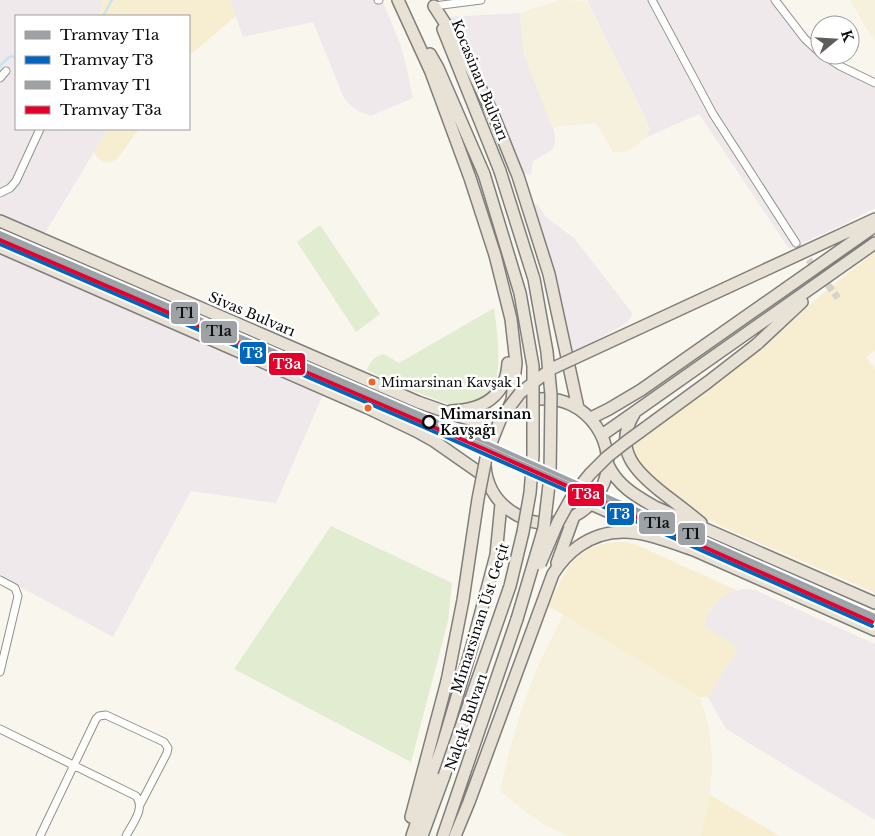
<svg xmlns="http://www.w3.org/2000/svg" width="875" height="836" viewBox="0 0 875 836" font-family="'Libre Baskerville',serif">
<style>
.industrial{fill:#f0e9eb}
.farmland{fill:#f5f1dc}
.green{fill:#e2ecd0}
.sand{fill:#f7edd1}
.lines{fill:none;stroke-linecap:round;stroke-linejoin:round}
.stream{stroke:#c8e4f0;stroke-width:2.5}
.minor-tunnel{stroke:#d5d3cc;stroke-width:7;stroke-dasharray:7 3.5;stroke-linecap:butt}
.minor-casing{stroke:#92918d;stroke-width:9}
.trunk-casing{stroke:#7f7e7a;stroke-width:14}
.minor{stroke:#fefefc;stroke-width:7}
.trunk{stroke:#e8e1d6;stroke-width:11}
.trunk-bridge-casing{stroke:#7f7e7a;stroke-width:14;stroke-linecap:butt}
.trunk-bridge{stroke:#e8e1d6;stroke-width:11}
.tram-1-casing{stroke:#fff;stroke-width:8}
.tram-2-casing{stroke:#fff;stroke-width:8}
.tram-3-casing{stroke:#fff;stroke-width:8}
.tram-4-casing{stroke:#fff;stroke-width:8}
.tram-1{stroke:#9da2a6;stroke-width:4}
.tram-2{stroke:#0065bd;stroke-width:4}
.tram-3{stroke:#9da2a6;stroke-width:4}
.tram-4{stroke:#e4002b;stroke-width:4}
.bus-dot{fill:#f26522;stroke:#fff;stroke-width:2}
.stop-dot{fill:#fff;stroke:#0b0b0b;stroke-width:2.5}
.labels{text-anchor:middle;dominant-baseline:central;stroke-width:5;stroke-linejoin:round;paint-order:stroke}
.bus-label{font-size:13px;fill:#0b0b0b;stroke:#fff;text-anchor:start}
.street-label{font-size:14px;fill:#0b0b0b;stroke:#fff}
.stop-label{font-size:14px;font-weight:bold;fill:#0b0b0b;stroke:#fff;text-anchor:start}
.line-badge{stroke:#fff;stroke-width:2}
.badge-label{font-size:14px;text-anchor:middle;font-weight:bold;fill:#fff}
.pale-badge-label{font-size:14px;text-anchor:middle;font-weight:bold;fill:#111}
</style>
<rect width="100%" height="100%" fill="#f9f6ee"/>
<path class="industrial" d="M0,0H102V9L98,16H16V129H108L34,251L331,376L276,503L191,491L113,637L0,576Z
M230,0H382L400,43L405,61L413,98L371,116L360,112L351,106L344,98L313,22L243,37Z
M587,0H782L800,26L820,46V55H830L851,68L875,79V208L838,227L789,249L699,114L645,138L647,135L649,128Z
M520,13L524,54L554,130L555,137L554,146L552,150L533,161L531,175L517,172L444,17Z
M537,204L546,217L574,238L633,314L627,323L571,354L529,205Z
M743,589L755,590L875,644V820L726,729L708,697L738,648L704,626L708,614L715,603L725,595L730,592Z"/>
<path class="farmland" d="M560,0L587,1L647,121L648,131L645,138L638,144L628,151L614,153L596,123L552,127L524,54L520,13Z
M850,0H875V41L863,23Z
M563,615L700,697L708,724L712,753V767L710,795L701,836H568L545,825L531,816L500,791L510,748L523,705L540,661Z"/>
<path class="green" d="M320,225L380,314L356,332L297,242Z
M494,308C497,329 501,360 496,381C494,387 489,392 484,396C477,402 466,405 456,405C447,404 438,400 430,397C408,390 387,380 367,370C370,361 375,356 384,354L399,363Z
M331,526L452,583L448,621L411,762L234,669Z"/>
<path class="sand" d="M102,0H230L236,16L189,56V16H98L102,9Z
M108,129H139L117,159C108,165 99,162 94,152Z
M875,252V350L866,357L875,369V593C844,579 812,565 781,552C735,532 696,519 658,484C643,470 636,466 632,444L726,376L777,334L823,293Z
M614,542H626L637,545L736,590C719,595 707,608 705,626L738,648L708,697H700L548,606C566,572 571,547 614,542Z
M710,795L780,836H701Z"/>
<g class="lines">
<path class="stream" d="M103,16L112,0
M0,66L9,57L16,56"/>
<path class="minor-tunnel" d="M796,243L838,298"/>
<g class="minor-casing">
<path id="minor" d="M378,0H379
M652,0L713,114L796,243
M775,0L805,39L820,53
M434,6L481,0
M823,55L840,66L875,83
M0,78L6,71
M0,193L10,188L16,181L40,129
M0,580L15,588L18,596L0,672
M0,729L136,796C146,808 132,824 126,836
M40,836L96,719L99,716L106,715L164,742L168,748L167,753L140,805"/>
</g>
<g class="trunk-casing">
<path id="trunk" d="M398,0L431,72L470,178L495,255L511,319L516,363L512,400L509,407
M434,6L461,48L493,114L518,176L549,274L578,408
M443,29L500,171
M430,54L438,68L484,174
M0,221L418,402L458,416L495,426
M0,247L368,408L416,431L434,441L487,478
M726,288L875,219
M757,344L802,302
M451,411C482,410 506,397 508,363
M634,414C612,450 637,473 664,494C677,504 689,513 701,523
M591,418L609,409L641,390L875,226
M602,435L875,243
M608,465C618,486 636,496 655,507L875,603
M485,466C487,490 501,508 523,518C537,525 554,524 568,519C582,513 594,503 601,489C623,447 587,394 539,399C526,401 515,407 505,415
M591,504L652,531
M687,547L875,630
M557,563L574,516
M411,817L447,681
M412,836L443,744L472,646L496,555L501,504
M422,836L444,776
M443,836L517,619
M455,836L469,802L553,574C560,563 569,553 579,546C618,519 655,537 694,550"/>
</g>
<use href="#minor" class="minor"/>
<use href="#trunk" class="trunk"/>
<g class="trunk-bridge-casing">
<path id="trunk-bridge" d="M500,171L534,279L547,352L551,395L550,476L544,528L517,619
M540,564L558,522L573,495L590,474L607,457L626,442L708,382L757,344
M447,681L463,600L478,499L487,453L501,418L520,393L551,369L726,288
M444,776L510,586L523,532L530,493L533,455V366L520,293L484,174"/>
</g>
<use href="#trunk-bridge" class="trunk-bridge"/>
<g class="tram-1-casing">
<path id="tram-1" d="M0,237L429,422L875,620"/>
</g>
<g class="tram-2-casing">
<path id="tram-2" d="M0,244L426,428L872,626"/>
</g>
<g class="tram-3-casing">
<path id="tram-3" d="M0,233L487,443L875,616"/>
</g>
<g class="tram-4-casing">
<path id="tram-4" d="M0,240L484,449L872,622"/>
</g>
<use href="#tram-1" class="tram-1"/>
<use href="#tram-2" class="tram-2"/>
<use href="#tram-3" class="tram-3"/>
<use href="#tram-4" class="tram-4"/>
</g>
<g class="bus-dot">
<circle cx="372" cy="382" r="4.5"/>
<circle cx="368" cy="408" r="4.5"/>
</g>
<circle class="stop-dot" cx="429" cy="422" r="6"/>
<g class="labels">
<g class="bus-label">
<text x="381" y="382">Mimarsinan Kavşak 1</text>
</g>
<g class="street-label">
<text transform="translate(480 80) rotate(68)">Kocasinan Bulvarı</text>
<text transform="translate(252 314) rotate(23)">Sivas Bulvarı</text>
<text transform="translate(480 618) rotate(-72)">Mimarsinan Üst Geçit</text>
<text transform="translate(466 722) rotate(-71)">Nalçık Bulvarı</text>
</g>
<g class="stop-label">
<text x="440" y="414">Mimarsinan<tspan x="440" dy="16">Kavşağı</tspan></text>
</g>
</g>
<g class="line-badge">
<rect x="170" y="301" width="29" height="24" rx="5" fill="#9da2a6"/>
<rect x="200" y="320" width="38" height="24" rx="5" fill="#9da2a6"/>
<rect x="239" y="341" width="28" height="24" rx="5" fill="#0065bd"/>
<rect x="268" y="352" width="38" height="24" rx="5" fill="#e4002b"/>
<rect x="567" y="483" width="38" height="24" rx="5" fill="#e4002b"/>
<rect x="606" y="502" width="29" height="24" rx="5" fill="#0065bd"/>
<rect x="638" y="511" width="38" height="24" rx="5" fill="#9da2a6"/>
<rect x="677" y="522" width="29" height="24" rx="5" fill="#9da2a6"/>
</g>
<g class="badge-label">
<text x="253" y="358">T3</text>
<text x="287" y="369">T3a</text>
<text x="586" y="499">T3a</text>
<text x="620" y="519">T3</text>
</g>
<g class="pale-badge-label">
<text x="185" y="318">T1</text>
<text x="219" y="336">T1a</text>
<text x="657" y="528">T1a</text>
<text x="691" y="539">T1</text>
</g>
<rect x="15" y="15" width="175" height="115" fill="#ffffff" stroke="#9d9d9d"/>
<rect x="25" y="31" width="25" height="8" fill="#9da2a6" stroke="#9d9d9d"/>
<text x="60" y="40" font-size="15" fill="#0b0b0b">Tramvay T1a</text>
<rect x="25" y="56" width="25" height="8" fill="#0065bd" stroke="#9d9d9d"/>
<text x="60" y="65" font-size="15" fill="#0b0b0b">Tramvay T3</text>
<rect x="25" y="81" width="25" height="8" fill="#9da2a6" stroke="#9d9d9d"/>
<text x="60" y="90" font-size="15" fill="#0b0b0b">Tramvay T1</text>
<rect x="25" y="106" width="25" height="8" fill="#e4002b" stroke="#9d9d9d"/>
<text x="60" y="115" font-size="15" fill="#0b0b0b">Tramvay T3a</text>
<g transform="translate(835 40) rotate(72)"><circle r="24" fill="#ffffff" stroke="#9d9d9d"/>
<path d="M0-4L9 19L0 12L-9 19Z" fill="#5e5d5a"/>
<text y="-8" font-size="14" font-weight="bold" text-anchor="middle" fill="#0b0b0b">K</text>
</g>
</svg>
